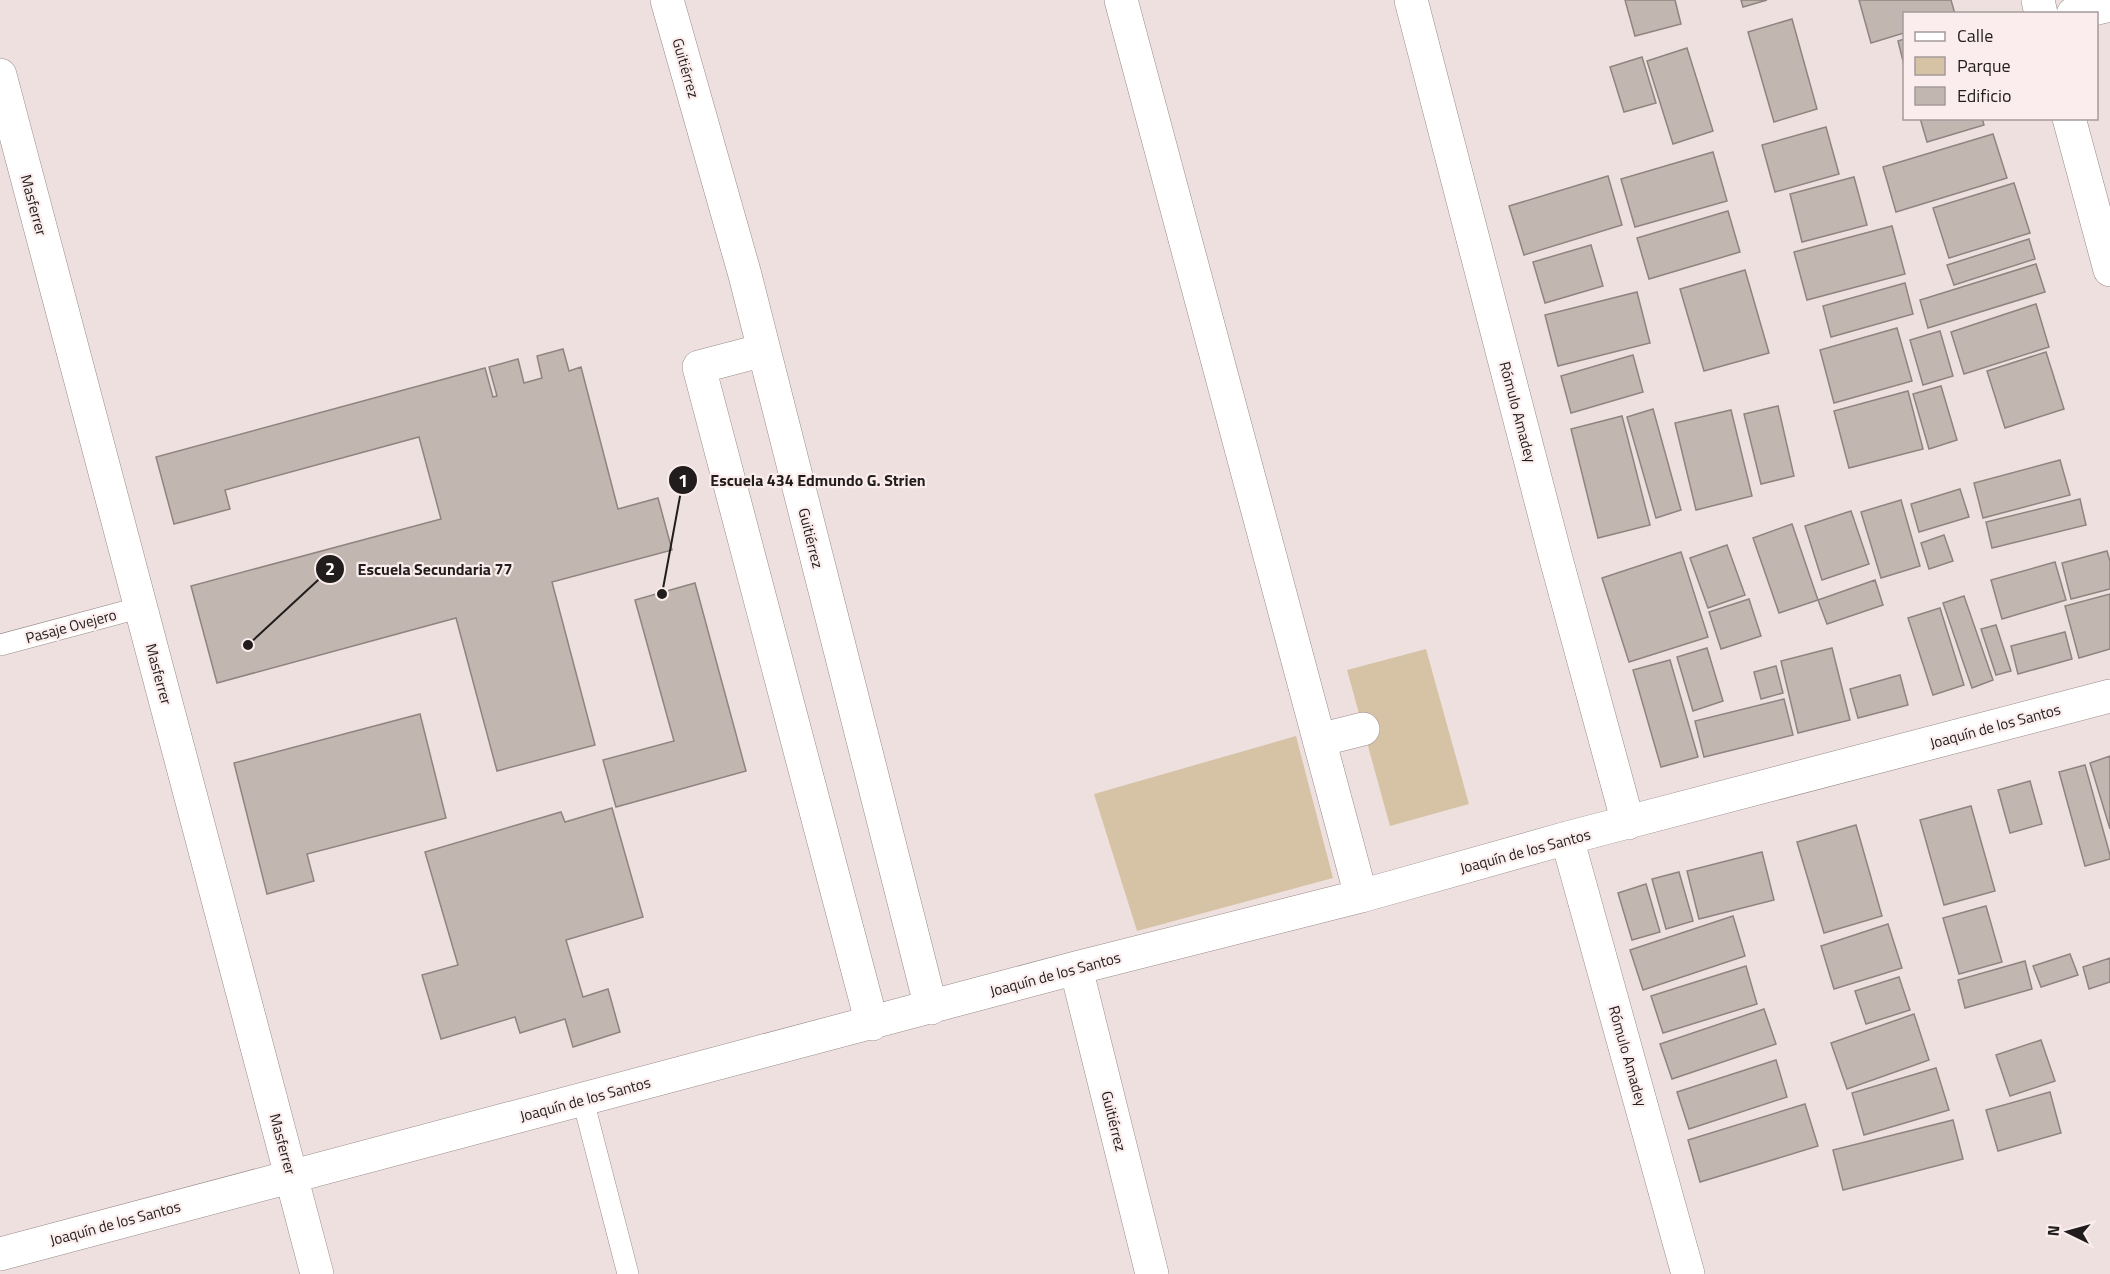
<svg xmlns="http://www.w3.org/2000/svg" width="2110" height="1274" viewBox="0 0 2110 1274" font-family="'Titillium Web',sans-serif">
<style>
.green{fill:#d6c3a5}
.building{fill:#c2b6b0;stroke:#8f847f;stroke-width:1.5}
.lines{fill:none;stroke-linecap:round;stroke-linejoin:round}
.service-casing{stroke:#988b8a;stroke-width:22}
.minor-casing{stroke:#988b8a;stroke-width:34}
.secondary-casing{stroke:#988b8a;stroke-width:34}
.service{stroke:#fff;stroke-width:21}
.minor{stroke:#fff;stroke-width:33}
.secondary{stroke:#fff;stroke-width:33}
.labels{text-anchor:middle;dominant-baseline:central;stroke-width:4.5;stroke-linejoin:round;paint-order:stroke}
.street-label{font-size:15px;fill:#221d1d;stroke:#fbeded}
.leader{fill:none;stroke:#221d1d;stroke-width:2}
.callout-dot{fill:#221d1d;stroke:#fbeded;stroke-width:2}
.mark-label{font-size:18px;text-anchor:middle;font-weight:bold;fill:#fff}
.callout-label{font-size:16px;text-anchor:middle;font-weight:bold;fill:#221d1d;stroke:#fbeded;stroke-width:4.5;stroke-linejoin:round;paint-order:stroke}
</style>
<rect width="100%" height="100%" fill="#eee0df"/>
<path class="green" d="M1426,649L1469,804L1390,826L1347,670Z
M1296,736L1333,878L1137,931L1094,794Z"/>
<path class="building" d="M1625,0H1675L1681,24L1635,36Z
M1741,0H1767L1743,7Z
M1859,0H1951L1955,14H1904V33L1871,43Z
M1792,19L1817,109L1774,122L1748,32Z
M1904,39V65L1898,41Z
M1687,48L1713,131L1673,144L1647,61Z
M1642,57L1656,103L1624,112L1610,67Z
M1920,118H1982L1984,125L1927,142Z
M1826,127L1839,174L1775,192L1762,145Z
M1993,134L2007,178L1896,212L1883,167Z
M1713,152L1727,201L1635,227L1621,179Z
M1608,176L1622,225L1524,255L1509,206Z
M1854,177L1867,225L1802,242L1790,194Z
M2014,183L2030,233L1949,258L1933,208Z
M1728,211L1740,252L1649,279L1637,238Z
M1892,226L1905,274L1807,300L1794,252Z
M2029,239L2035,259L1954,285L1947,265Z
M1591,245L1603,286L1545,303L1533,262Z
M2036,264L2045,292L1928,328L1920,300Z
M1745,270L1769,353L1704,371L1680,289Z
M1905,283L1913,314L1831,337L1823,306Z
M1637,292L1650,343L1558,366L1545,315Z
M2036,304L2049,347L1964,374L1951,332Z
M1897,328L1912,381L1834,403L1820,350Z
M1940,331L1953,376L1923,385L1910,340Z
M563,349L569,371L581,367L618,509L658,498L672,550L552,582L595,745L497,771L456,618L217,683L191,586L441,519L419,437L225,490L230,509L174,524L156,457L485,368L493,397L497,396L489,367L518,359L524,383L542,378L537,356Z
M2046,352L2064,409L2005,428L1987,371Z
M1633,355L1643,392L1571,413L1561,376Z
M1941,386L1957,440L1929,449L1913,394Z
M1908,391L1923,449L1849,468L1834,411Z
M1778,406L1794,476L1761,484L1744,414Z
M1653,409L1681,510L1656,518L1627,417Z
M1731,410L1752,496L1696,510L1675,423Z
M1622,416L1650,525L1598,538L1571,429Z
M2060,460L2070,495L1983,518L1974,483Z
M1960,489L1969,517L1919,532L1911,504Z
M2080,499L2086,525L1992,548L1986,522Z
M1901,500L1920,566L1881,578L1861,512Z
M1851,511L1869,564L1822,580L1805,526Z
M1792,524L1818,600L1779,613L1753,538Z
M1944,535L1953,561L1929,569L1921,543Z
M1727,545L1745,595L1708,608L1690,558Z
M2107,551L2110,561V589L2071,599L2062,563Z
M1681,552L1708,637L1629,662L1602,578Z
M2055,562L2066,600L2002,619L1991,580Z
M1875,580L1883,605L1827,624L1818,600Z
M695,583L746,771L616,807L603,760L674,741L635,600Z
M2110,594V649L2079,658L2065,606Z
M1964,596L1993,680L1972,688L1943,603Z
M1749,599L1761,636L1721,649L1709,612Z
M1940,608L1964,685L1933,695L1908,618Z
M1996,625L2011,671L1996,675L1981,629Z
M2065,632L2072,659L2018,674L2011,646Z
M1707,648L1723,701L1693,711L1677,657Z
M1832,648L1850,720L1798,733L1781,661Z
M1670,660L1698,757L1661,767L1633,670Z
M1776,666L1783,693L1761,699L1754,672Z
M1900,675L1908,705L1858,718L1850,689Z
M1784,699L1793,735L1704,757L1695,721Z
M420,714L446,818L307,854L314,881L267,894L234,763Z
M2110,756V829L2090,763Z
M2085,765L2110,855V859L2085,866L2059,772Z
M2030,781L2042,824L2010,833L1998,790Z
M1971,806L1995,891L1944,905L1920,820Z
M612,808L643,917L566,940L583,997L608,989L620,1032L573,1047L565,1019L520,1033L515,1017L441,1039L422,975L458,965L425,852L561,812L565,822Z
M1856,825L1882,916L1824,933L1797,842Z
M1762,852L1774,900L1699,919L1687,871Z
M1679,872L1693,921L1666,929L1652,879Z
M1646,884L1660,932L1632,940L1618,893Z
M1986,906L2002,962L1959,974L1943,918Z
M1733,916L1745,956L1643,990L1630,950Z
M1888,924L1902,968L1834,989L1821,946Z
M2070,954L2078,975L2041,987L2033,966Z
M2110,958V982L2089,989L2083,967Z
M2025,961L2032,989L1965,1008L1958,980Z
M1746,966L1757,1004L1663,1033L1651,996Z
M1899,977L1910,1010L1866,1024L1855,991Z
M1764,1009L1776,1044L1672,1079L1660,1044Z
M1914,1014L1929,1060L1847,1089L1831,1043Z
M2041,1040L2055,1081L2010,1096L1996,1055Z
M1776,1060L1787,1097L1689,1129L1677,1092Z
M1936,1068L1949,1110L1864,1135L1852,1093Z
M2050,1092L2061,1133L1998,1151L1986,1110Z
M1805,1104L1818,1146L1700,1182L1688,1140Z
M1953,1120L1963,1159L1843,1190L1833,1150Z"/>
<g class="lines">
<g class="service-casing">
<path id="service" d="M0,645L142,607
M583,1100L628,1274"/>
</g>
<g class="minor-casing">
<path id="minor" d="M667,0L745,275L931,1008
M1121,0L1361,896
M1411,0L1555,555L1628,823
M2073,14L2110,5
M0,75L317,1274
M764,350L699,367L872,1024
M1319,740L1363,729
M1567,838L1688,1274
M1076,968L1152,1274
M0,1254L1076,968L1361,896L1567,838L2110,696"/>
</g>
<g class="secondary-casing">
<path id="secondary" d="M2038,0L2041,14
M2069,118L2110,270"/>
</g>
<use href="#service" class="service"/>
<use href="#minor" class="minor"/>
<use href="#secondary" class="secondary"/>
</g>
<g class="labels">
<g class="street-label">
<text transform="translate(686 68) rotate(74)">Guitiérrez</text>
<text transform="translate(34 205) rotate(75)">Masferrer</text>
<text transform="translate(1518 412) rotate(75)">Rómulo Amadey</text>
<text transform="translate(811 538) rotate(76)">Guitiérrez</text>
<text transform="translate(71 626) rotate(-15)">Pasaje Ovejero</text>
<text transform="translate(159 674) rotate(75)">Masferrer</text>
<text transform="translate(1995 726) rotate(-15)">Joaquín de los Santos</text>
<text transform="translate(1525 851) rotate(-15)">Joaquín de los Santos</text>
<text transform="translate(1055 974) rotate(-15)">Joaquín de los Santos</text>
<text transform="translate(1628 1056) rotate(74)">Rómulo Amadey</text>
<text transform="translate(585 1099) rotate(-15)">Joaquín de los Santos</text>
<text transform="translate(1114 1121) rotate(76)">Guitiérrez</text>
<text transform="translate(283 1144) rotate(75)">Masferrer</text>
<text transform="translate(115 1223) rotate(-15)">Joaquín de los Santos</text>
</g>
</g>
<path class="leader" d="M662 594L683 480M248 645L330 569"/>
<g class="callout-dot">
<circle cx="662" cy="594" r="6"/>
<circle cx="248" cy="645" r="6"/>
<circle cx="683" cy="480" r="15"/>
<circle cx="330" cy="569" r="15"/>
</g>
<g class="mark-label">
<text x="683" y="487">1</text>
<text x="330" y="575">2</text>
</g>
<g class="callout-label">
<text x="818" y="486">Escuela 434 Edmundo G. Strien</text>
<text x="435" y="575">Escuela Secundaria 77</text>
</g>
<rect x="1903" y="12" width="195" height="108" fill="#fbeded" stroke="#a49a9a" stroke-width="1.5"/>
<rect x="1915" y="32" width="30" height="9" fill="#ffffff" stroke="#a49a9a" stroke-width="1.5"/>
<text x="1957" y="42" font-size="18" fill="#221d1d">Calle</text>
<rect x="1915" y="57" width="30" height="18" fill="#d6c3a5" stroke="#a49a9a" stroke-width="1.5"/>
<text x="1957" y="72" font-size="18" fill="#221d1d">Parque</text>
<rect x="1915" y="87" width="30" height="18" fill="#c2b6b0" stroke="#a49a9a" stroke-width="1.5"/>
<text x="1957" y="102" font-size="18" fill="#221d1d">Edificio</text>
<g transform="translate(2068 1232) rotate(275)" stroke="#fbeded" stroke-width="4.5" paint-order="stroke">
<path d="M0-4.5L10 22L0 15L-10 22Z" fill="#221d1d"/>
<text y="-9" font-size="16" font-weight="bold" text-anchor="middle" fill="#221d1d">N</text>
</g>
</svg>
